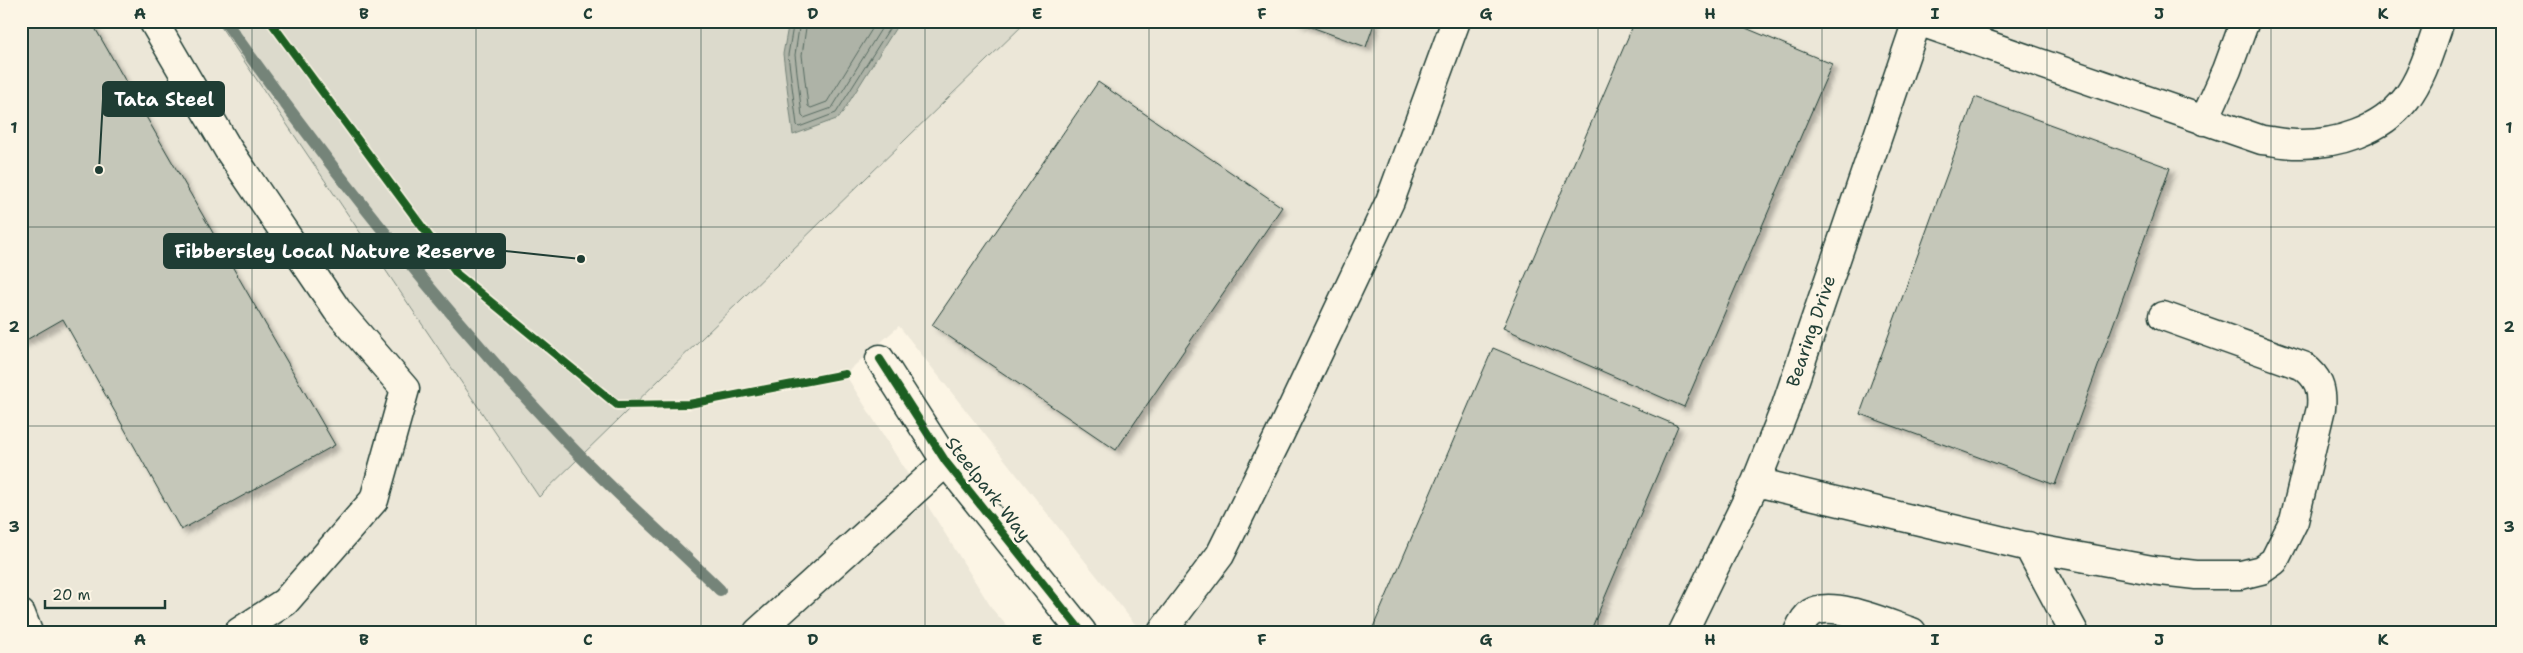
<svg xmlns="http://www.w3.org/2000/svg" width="2523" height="653" viewBox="0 0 2523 653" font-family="'Shantell Sans',sans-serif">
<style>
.built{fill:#ece7d8}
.green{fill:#dcdacc;stroke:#7e8c80}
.water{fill:#aeb3a7;stroke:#758479}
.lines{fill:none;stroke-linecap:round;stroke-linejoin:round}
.shore{stroke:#586c62;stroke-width:1}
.stream{stroke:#758479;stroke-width:12}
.building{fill:#c5c7b9;stroke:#1f3d34;filter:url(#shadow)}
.minor-casing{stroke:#1f3d34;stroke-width:31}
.minor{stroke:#fcf5e5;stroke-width:28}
.cycleway-casing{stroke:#fcf5e5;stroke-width:11}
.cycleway{stroke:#1b5e20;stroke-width:8}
.grid{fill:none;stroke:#1f3d34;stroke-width:1;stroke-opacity:0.55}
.labels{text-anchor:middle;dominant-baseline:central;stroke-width:5;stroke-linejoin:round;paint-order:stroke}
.street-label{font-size:18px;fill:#1f3d34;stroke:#fcf5e5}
.leader{fill:none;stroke:#1f3d34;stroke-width:2}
.callout-dot{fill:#1f3d34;stroke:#fcf5e5;stroke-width:2}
.callout{fill:#1f3d34;stroke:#1f3d34;stroke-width:2}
.callout-label{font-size:19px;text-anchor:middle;font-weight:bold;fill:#fff}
.neatline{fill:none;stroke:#1f3d34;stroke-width:2}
.grid-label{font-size:16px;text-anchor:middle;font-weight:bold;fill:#1f3d34}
</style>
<defs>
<filter id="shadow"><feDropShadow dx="4.5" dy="4.5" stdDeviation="2.5" flood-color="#0004"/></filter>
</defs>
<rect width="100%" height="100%" fill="#fcf5e5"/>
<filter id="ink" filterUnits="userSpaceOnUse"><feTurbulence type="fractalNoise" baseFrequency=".02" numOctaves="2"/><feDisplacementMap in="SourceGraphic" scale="10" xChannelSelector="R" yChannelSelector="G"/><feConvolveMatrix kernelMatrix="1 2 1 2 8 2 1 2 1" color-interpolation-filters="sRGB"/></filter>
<g filter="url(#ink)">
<path class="built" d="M21,21H217L539,497L1027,21H2502V632H1146L1134,623L899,326L845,374L993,610L1012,632H21Z"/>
<path class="green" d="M217,21H1027L539,497Z"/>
<path class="water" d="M789,21H900L839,118L793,135L783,54Z"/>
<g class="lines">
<path class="shore" d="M794,21L788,55L797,125L799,127L836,113L894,21
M800,21L795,55L802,116L804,118L832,108L886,21
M807,21L802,55L808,106L811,108L827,102L877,21"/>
<path class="stream" d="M225,21C328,166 438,305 559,434C610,489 667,538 720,590"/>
</g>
<path class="building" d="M21,21H91L335,445L181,530L63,319L21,343Z
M1295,21H1375L1366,47Z
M1635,21H1729L1832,64L1684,407L1503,328Z
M1098,82L1282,207L1116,450L932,325Z
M1975,97L2170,168L2055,485L1860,414Z
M1493,348L1678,426L1590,632H1371Z"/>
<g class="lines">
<g class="minor-casing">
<path id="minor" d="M153,21L228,149L337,310L405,389L374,500L285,602L239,632
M1918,21L2262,140C2273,141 2285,144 2296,144C2336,145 2381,131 2406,99C2423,77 2431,46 2440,21
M2204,121L2227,70L2245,21
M880,359L946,462L1082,632
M1756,482L2037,549L2152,570L2196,575H2241L2261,570L2274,561L2294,521L2321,408C2323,389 2318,377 2303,366L2163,316
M2028,546L2074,632
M21,614L28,632
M758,632L946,462
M1162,632L1220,555L1279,436L1390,201L1456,21
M1683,632L1756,482L1785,409L1917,21
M1798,632C1801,625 1805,617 1811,613C1832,599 1890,625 1912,632"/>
</g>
<use href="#minor" class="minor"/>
<g class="cycleway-casing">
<path id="cycleway" d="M270,21L457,274L617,405L689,404L845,374
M880,359L946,462L1082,632"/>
</g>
<use href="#cycleway" class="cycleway"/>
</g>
</g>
<path class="grid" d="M252,21V632M476,21V632M701,21V632M925,21V632M1149,21V632M1374,21V632M1598,21V632M1822,21V632M2047,21V632M2271,21V632M21,227H2502M21,426H2502"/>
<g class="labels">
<g class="street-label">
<text transform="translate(1811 331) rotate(-71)">Bearing Drive</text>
<text transform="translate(988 489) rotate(52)">Steelpark Way</text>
</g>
</g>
<path class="leader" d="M99 170L103 99M581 259L505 251"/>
<g class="callout-dot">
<circle cx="99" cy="170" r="5"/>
<circle cx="581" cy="259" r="5"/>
</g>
<g class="callout">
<rect x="103" y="82" width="121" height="34" rx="5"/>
<rect x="164" y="234" width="341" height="34" rx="5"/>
</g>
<g class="callout-label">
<text x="164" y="106">Tata Steel</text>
<text x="335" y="258">Fibbersley Local Nature Reserve</text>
</g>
<rect width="2523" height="653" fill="none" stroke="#fcf5e5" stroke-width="55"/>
<path d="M45 600v8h120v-8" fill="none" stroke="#1f3d34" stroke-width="2.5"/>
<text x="52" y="600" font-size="15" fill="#1f3d34" stroke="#fcf5e5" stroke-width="4" paint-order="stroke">20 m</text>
<rect x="28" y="28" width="2468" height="598" class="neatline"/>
<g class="grid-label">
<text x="140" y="19">A</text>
<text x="364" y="19">B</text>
<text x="588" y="19">C</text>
<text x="813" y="19">D</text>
<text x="1037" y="19">E</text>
<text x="1262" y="19">F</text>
<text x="1486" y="19">G</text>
<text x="1710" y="19">H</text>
<text x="1935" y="19">I</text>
<text x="2159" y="19">J</text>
<text x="2383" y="19">K</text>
<text x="14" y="133">1</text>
<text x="2509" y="133">1</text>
<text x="14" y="332">2</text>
<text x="2509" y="332">2</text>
<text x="14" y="532">3</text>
<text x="2509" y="532">3</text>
<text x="140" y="645">A</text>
<text x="364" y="645">B</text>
<text x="588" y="645">C</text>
<text x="813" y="645">D</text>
<text x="1037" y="645">E</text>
<text x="1262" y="645">F</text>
<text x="1486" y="645">G</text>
<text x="1710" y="645">H</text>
<text x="1935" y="645">I</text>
<text x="2159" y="645">J</text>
<text x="2383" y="645">K</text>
</g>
</svg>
